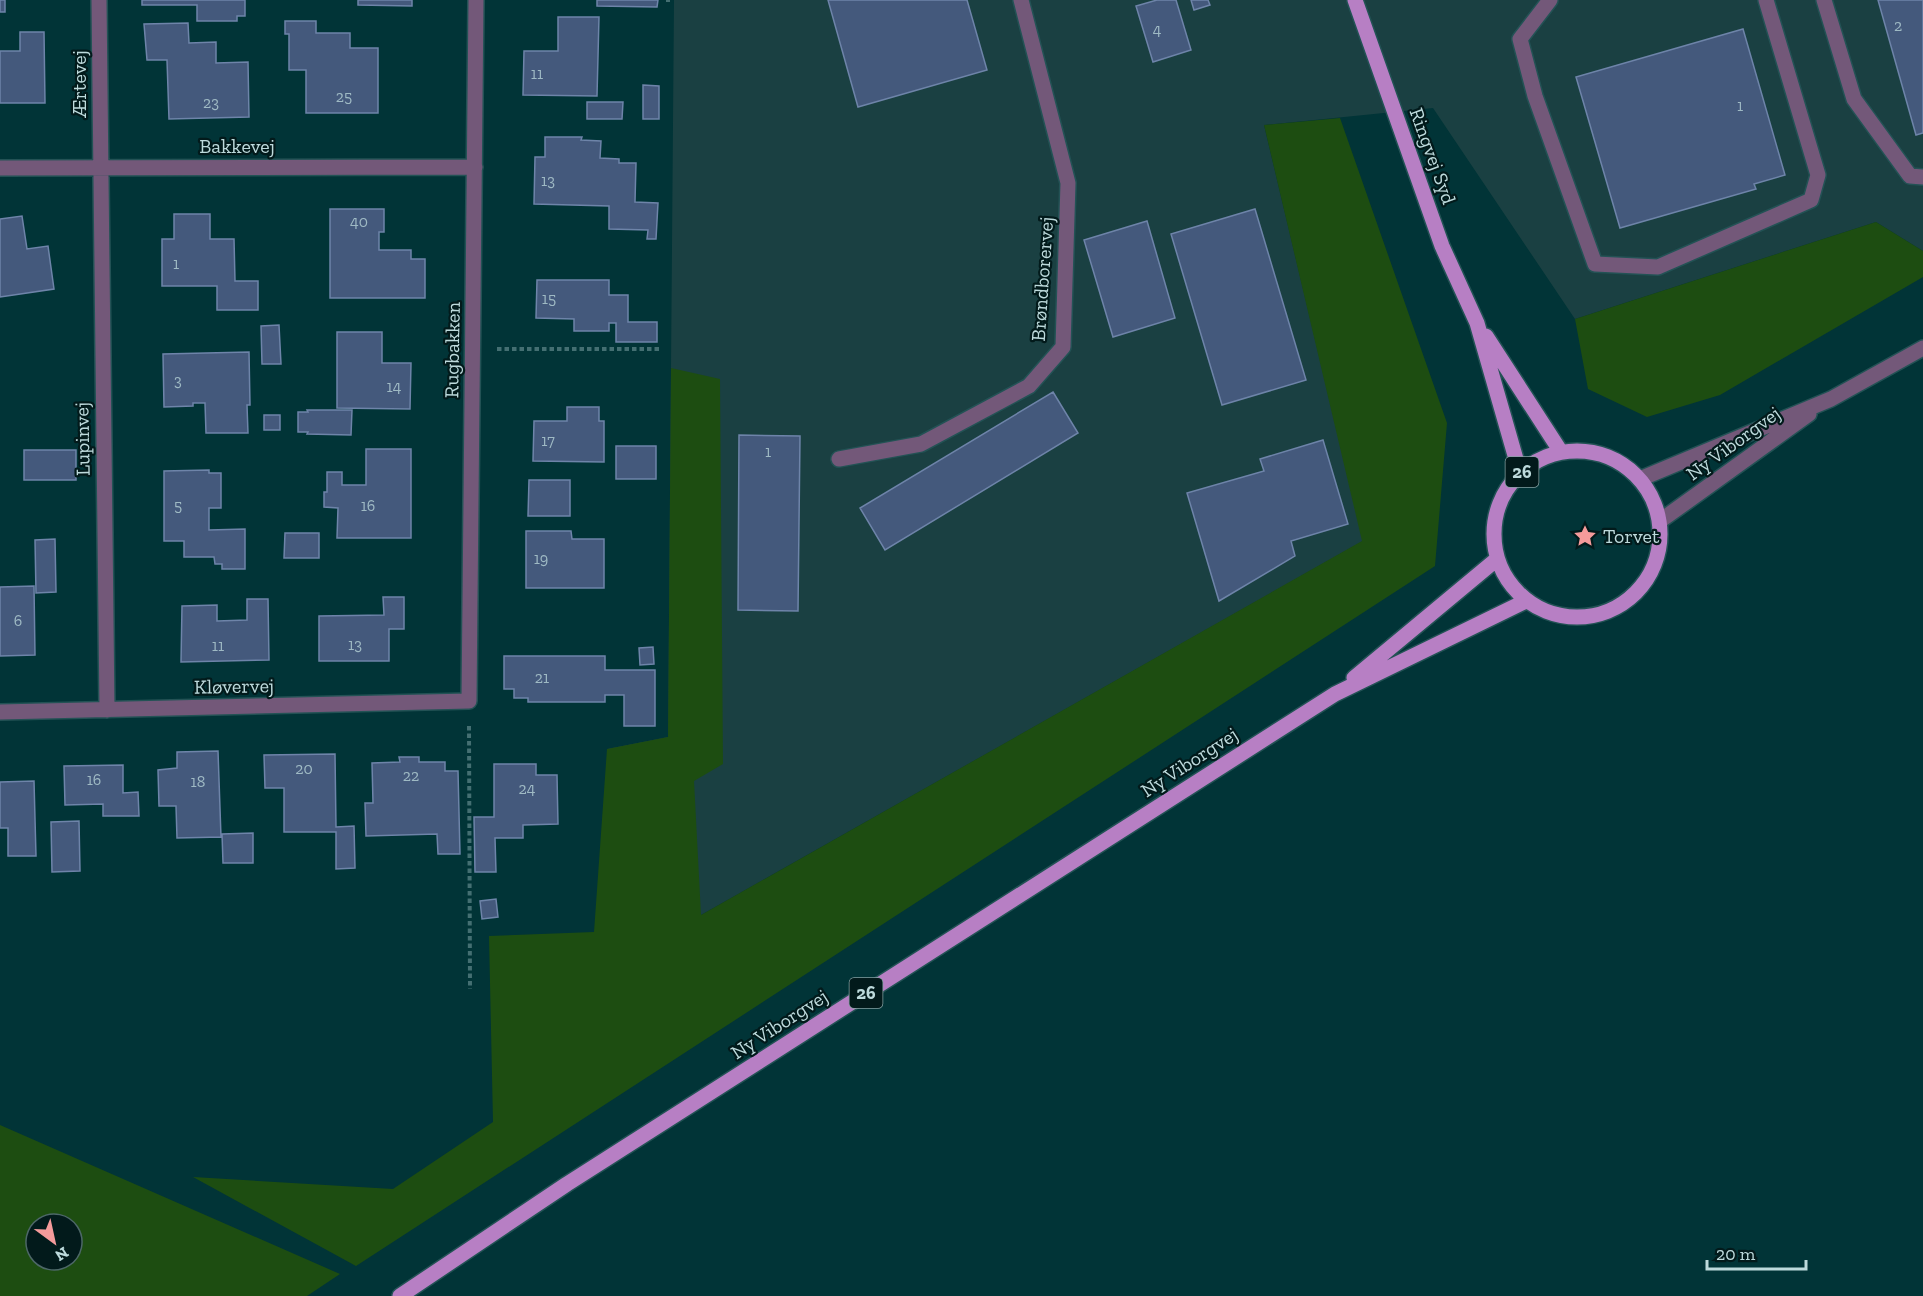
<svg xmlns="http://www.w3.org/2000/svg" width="1923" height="1296" viewBox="0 0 1923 1296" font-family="'Zilla Slab',serif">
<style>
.built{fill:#1a4042}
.green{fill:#1d4d11;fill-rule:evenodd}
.building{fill:#44597c;stroke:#6e84a9;stroke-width:1.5}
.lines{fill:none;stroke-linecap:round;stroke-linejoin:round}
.service-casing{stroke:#235255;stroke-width:18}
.minor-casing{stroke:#235255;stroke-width:18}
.tertiary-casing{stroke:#235255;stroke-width:18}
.primary-casing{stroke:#235255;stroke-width:18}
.path{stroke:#446f72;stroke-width:4;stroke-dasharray:4.5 3;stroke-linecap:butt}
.service{stroke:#735879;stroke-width:15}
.minor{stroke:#735879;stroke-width:15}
.tertiary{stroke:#735879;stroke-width:15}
.primary{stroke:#b77fc4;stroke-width:15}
.labels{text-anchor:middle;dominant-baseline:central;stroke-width:4.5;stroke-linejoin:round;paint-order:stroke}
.number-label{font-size:16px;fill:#9fbac4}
.shield{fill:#021a1b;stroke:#85a0a2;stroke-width:1.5}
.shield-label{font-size:18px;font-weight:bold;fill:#bddadc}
.street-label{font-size:20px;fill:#bddadc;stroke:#021a1b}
.poi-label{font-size:20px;fill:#bddadc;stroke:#021a1b;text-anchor:start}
</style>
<rect width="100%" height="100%" fill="#013437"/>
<path class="built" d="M674,0H1923V251L1876,222L1575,319L1433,108L1264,125L1363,541L701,915L607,749L668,737Z"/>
<path class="green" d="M1340,118L1447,423L1435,566L356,1266L193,1177L393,1189L493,1122L489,936L594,932L607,749L668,737L671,368L720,379L723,764L694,781L701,915L1362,541L1264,125Z
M1876,222L1923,251V277L1720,395L1647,417L1588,389L1575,319Z
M0,1125L340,1274L307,1296H0ZM36,1224H72V1260H36Z"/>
<path class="building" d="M0,0H5V12H0Z
M142,0H245V16H237V21H197V5H142Z
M358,0H412V6L358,5Z
M597,0H658L657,7L597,6Z
M828,0H967L987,70L858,107Z
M1157,0H1176L1191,50L1153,62L1136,6Z
M1191,0H1208L1210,5L1194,10Z
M1878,0H1923V133L1916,135Z
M558,17H599L597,96L523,95L524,51H558Z
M285,21H316V33H350V48H378V113H306V70H289V34H285Z
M188,23L189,43L216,42V63L248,62L249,117L169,119L167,60H147L144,24Z
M1743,29L1785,175L1754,184L1756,189L1620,228L1576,77Z
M20,32H44L45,103H0V51H20Z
M643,85L659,86V119H643Z
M587,102H623L622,119H587Z
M545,137H582L581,140L601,141L600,158L619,159V163H636L635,202L658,203L656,239H647L648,230L609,229V206L534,204L535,157H545Z
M330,209H384V232H379V250H411V259H425V298H330Z
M1255,209L1306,380L1222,405L1171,234Z
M174,214H210V239H234L235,281H258V310H217V286H162V239H174Z
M22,216L27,249L48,246L54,289L0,297V219Z
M1147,221L1175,318L1113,337L1084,240Z
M537,280H609V295H628V322H657V342H616V323H609V331H574V319L536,318Z
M279,325L281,364H262L261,326Z
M337,332H382V363H411L410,409L337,408Z
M249,352L250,405H247L248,433H206L205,403H193V406L164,407L163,354Z
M1053,392L1078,433L885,550L860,508Z
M567,407H599V421H604V462L533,461L534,421H567Z
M307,410H352L351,435L307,434L308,432H298V412H308Z
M264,415H280V430H264Z
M739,435L800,436L798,611L738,610Z
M1323,440L1348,524L1291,541L1295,556L1219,601L1187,493L1264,471L1260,459Z
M616,446H656V479H616Z
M366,449H411V538H337L338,508L324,507V492H327V472H342V485H366Z
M24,450H76V480H24Z
M209,470V473H221V508H209V530L245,529V569H222V564H215L214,557H184V541H164V471Z
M529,480H570V516H528Z
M526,531H571L572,539H604V588H526Z
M285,533H319V558H284Z
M55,539L56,592L36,593L35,540Z
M34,586L35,655L0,656V587Z
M383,597H404V629H389V661H319V616L384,615Z
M247,599H268L269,660L181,662L182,606L217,605V621L247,620Z
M653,647L654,664L640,665L639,648Z
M504,656H605V670H655V726H624V695H605V702H528V698H514V689H504Z
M218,751L221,837L177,838L176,806H159L158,770L177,768V752Z
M335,754L336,827L354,826L355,868L336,869V832H284V788H265L264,755Z
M399,757H419V762H445V771H458L460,854H438L437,834L366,836L365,803H373L372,763L400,762Z
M494,764H536V775H557L558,824L523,825V838H495L496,872H475L474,817H494Z
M123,765V793L138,792L139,816H103V804L65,805L64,766Z
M34,781L36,856H8V828H0V782Z
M79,821L80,871L52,872L51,822Z
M253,833V863H223L222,834Z
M496,899L498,917L482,919L480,901Z"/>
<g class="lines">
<g class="service-casing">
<path id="service" d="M1550,0L1520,39L1535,96L1595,264L1658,267L1811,200L1818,175L1766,0"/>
</g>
<g class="minor-casing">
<path id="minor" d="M99,0L107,710
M1824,0L1854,99L1910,176L1923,177
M0,168L475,167
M839,459L921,444L1029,386L1063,347L1068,183L1021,0
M0,712L469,701L476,0"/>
</g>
<g class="tertiary-casing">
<path id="tertiary" d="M1640,479L1831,399L1923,348
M1660,521L1809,414"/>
</g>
<g class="primary-casing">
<path id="primary" d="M1355,0L1442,246L1477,323L1520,473
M1486,336L1561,452
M1494 534a83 83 0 1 1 166 0a83 83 0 1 1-166 0Z
M1354,678L1497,559
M400,1296L567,1184L1335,694L1526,601"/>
</g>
<path class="path" d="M668,2V0
M497,349H661
M469,726L470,989"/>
<use href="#service" class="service"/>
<use href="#minor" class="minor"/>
<use href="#tertiary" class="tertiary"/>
<use href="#primary" class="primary"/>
</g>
<defs>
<g id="sight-bare" transform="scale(1.8)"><path d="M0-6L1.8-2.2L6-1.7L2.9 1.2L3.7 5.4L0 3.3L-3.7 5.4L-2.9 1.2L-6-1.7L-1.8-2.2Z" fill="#f59b9b" stroke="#021a1b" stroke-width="2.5" paint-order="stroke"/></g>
</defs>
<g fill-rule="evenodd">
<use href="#sight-bare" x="1585" y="536"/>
</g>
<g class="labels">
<g class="number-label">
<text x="1898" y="25">2</text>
<text x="1157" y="29">4</text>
<text x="537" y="73">11</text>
<text x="344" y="96">25</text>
<text x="211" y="102">23</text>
<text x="1740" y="105">1</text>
<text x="548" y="180">13</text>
<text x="359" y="221">40</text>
<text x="176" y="263">1</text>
<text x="549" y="298">15</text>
<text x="178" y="380">3</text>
<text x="394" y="386">14</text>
<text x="548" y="440">17</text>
<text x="768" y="451">1</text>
<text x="178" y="505">5</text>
<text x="368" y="505">16</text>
<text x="541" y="558">19</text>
<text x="18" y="620">6</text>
<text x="355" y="644">13</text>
<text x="218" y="645">11</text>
<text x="542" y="677">21</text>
<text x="304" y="768">20</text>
<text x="411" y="775">22</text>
<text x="94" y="779">16</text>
<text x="198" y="781">18</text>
<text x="527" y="788">24</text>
</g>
<g class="shield">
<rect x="1505.5" y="457" width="33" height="30" rx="4.5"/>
<rect x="849.5" y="978" width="33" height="30" rx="4.5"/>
</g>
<g class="shield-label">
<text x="1522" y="472">26</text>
<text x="866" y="993">26</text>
</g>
<g class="street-label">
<text transform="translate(79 84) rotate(-90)">Ærtevej</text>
<text x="237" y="146">Bakkevej</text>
<text transform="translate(1433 156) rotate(70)">Ringvej Syd</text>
<text transform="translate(1042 279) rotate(-86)">Brøndborervej</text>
<text transform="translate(452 350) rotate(-89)">Rugbakken</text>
<text transform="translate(82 439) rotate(-91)">Lupinvej</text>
<text transform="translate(1733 443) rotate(-36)">Ny Viborgvej</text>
<text transform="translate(234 686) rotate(-1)">Kløvervej</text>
<text transform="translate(1189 762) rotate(-33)">Ny Viborgvej</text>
<text transform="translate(779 1024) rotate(-33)">Ny Viborgvej</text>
</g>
<g class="poi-label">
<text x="1603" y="536">Torvet</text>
</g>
</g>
<g transform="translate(54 1242) rotate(147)"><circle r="28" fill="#021a1b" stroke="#4d6768" stroke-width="1.5"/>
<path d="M0-4.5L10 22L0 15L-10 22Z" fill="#f59b9b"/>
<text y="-9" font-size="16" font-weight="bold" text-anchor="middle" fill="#bddadc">N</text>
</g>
<path d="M1707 1260v9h99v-9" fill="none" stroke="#bddadc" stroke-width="3"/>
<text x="1716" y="1260" font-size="18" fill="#bddadc" stroke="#021a1b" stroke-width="4.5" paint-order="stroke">20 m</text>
</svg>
